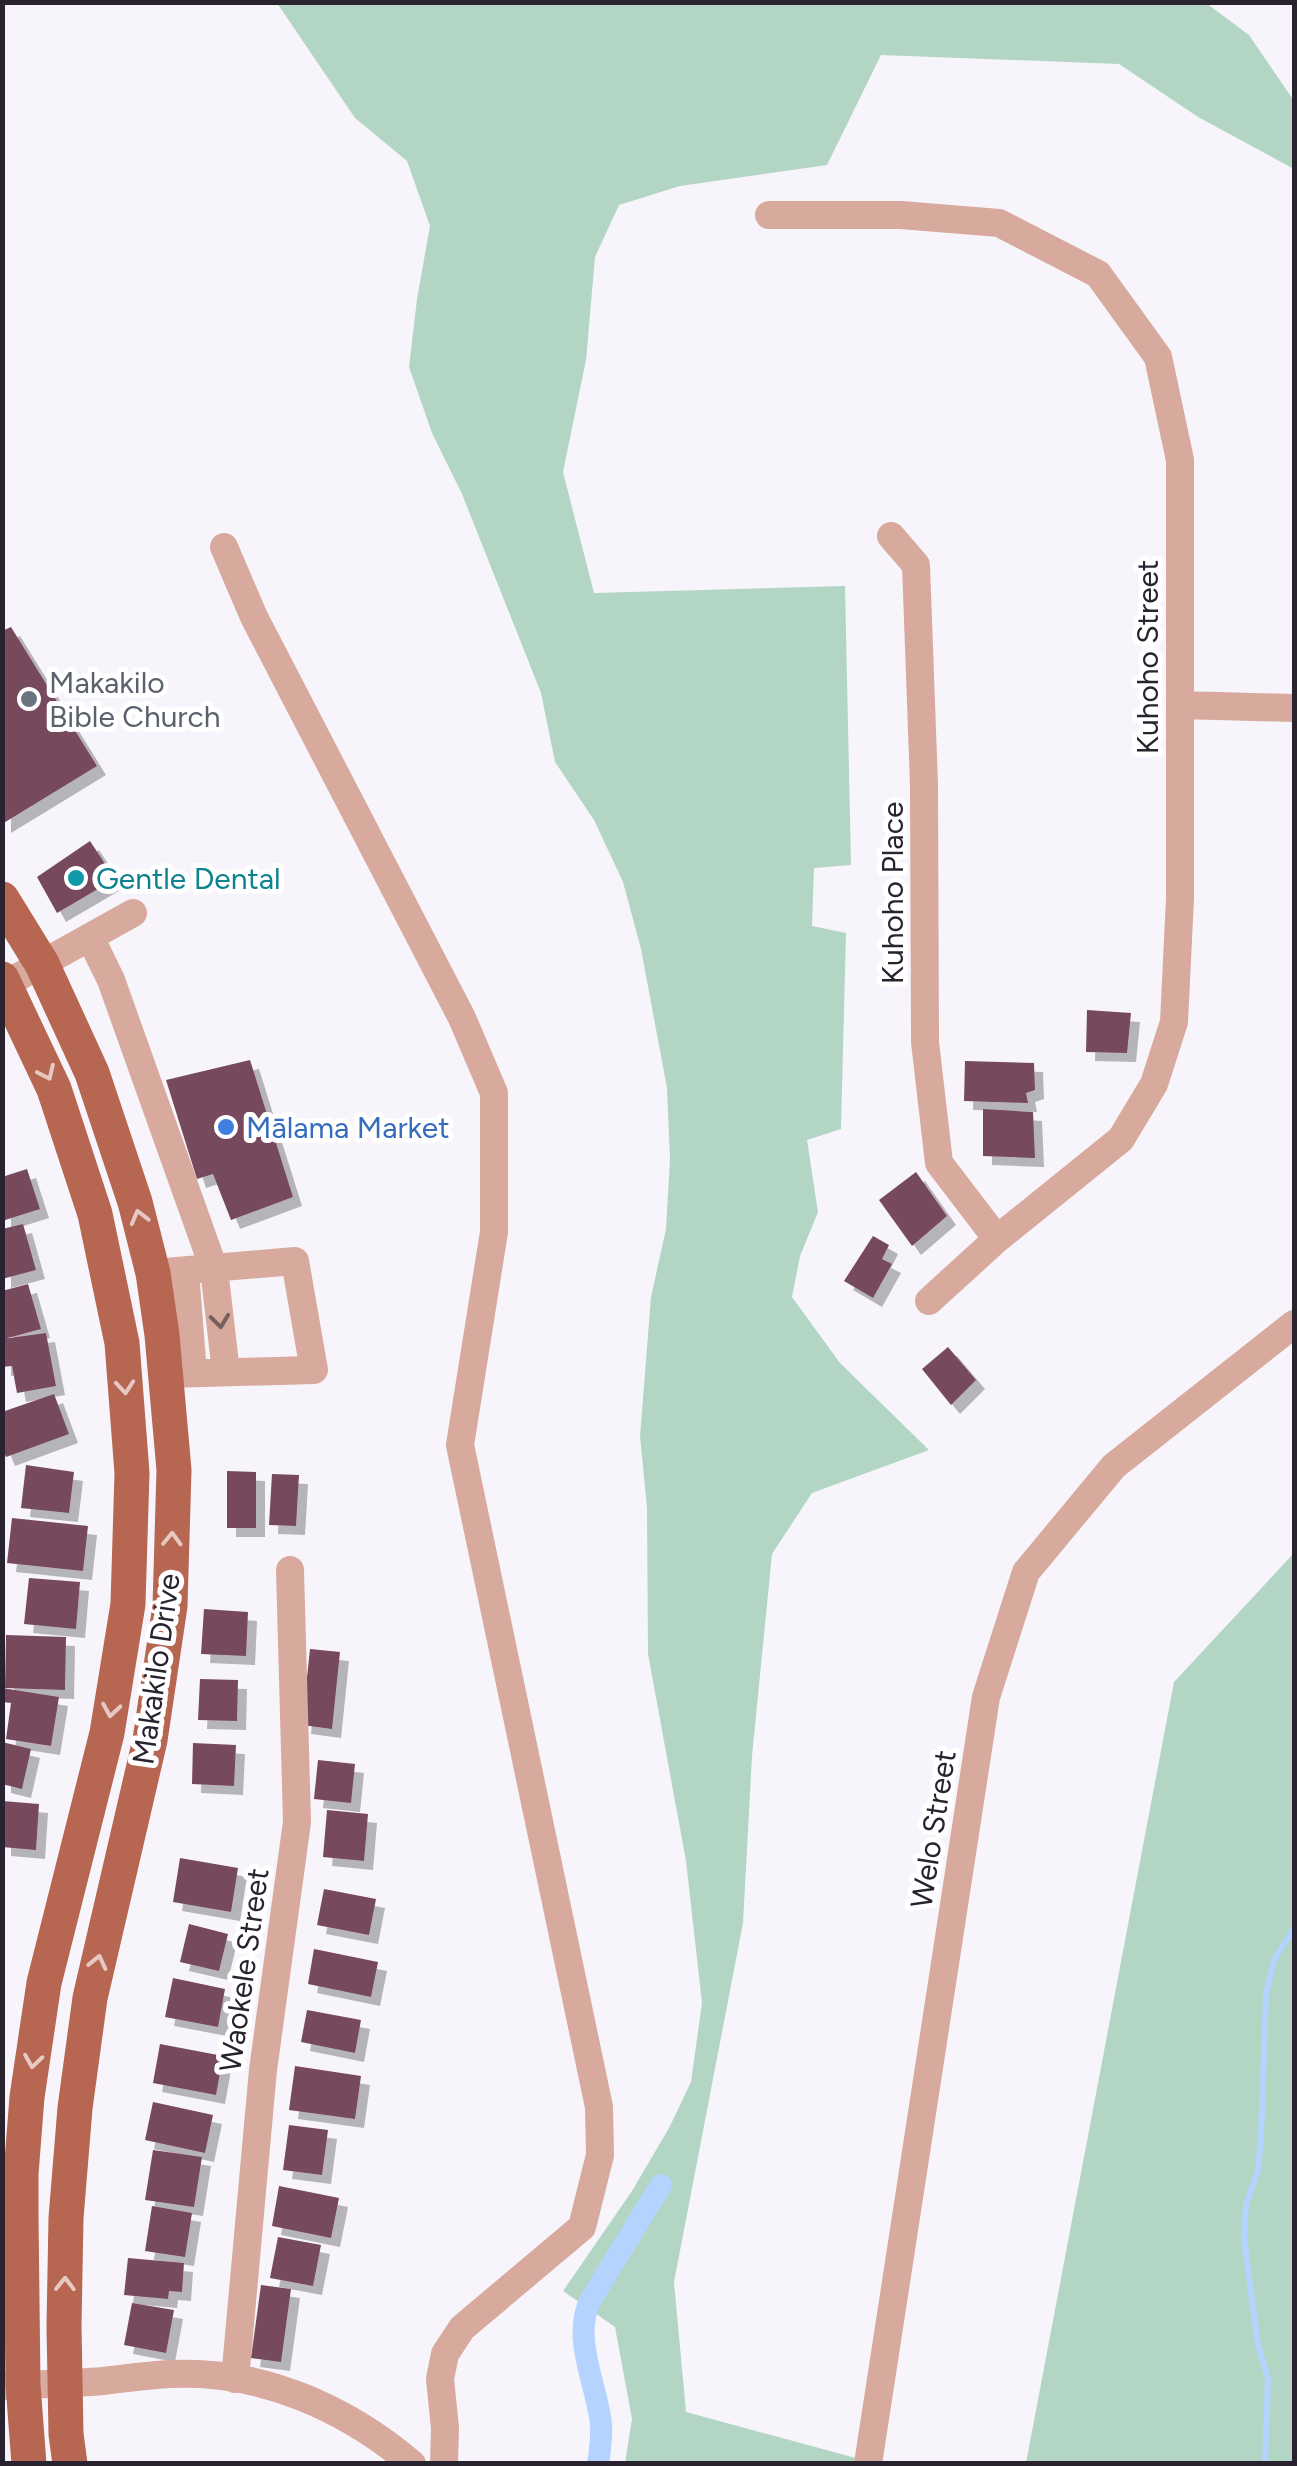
<svg xmlns="http://www.w3.org/2000/svg" width="1297" height="2466" viewBox="0 0 1297 2466" font-family="Figtree,sans-serif">
<style>
.green{fill:#b3d6c4}
.lines{fill:none;stroke-linecap:round;stroke-linejoin:round}
.stream{stroke:#b4d4ff;stroke-width:6}
.canal{stroke:#b4d4ff;stroke-width:22}
.building{fill:#77485d;filter:url(#shadow)}
.minor{stroke:#d8a99d;stroke-width:28}
.major{stroke:#b76651;stroke-width:35}
.oneway{stroke:#e6c9c2}
.oneway2{stroke:#775f60}
.worship-dot{fill:#6b7280;stroke:#fff;stroke-width:4}
.culture-dot{fill:#0f9aa8;stroke:#fff;stroke-width:4}
.shop-dot{fill:#3f7fe0;stroke:#fff;stroke-width:4}
.labels{text-anchor:middle;dominant-baseline:central;stroke-width:10;stroke-linejoin:round;paint-order:stroke}
.street-label{font-size:30px;fill:#28232f;stroke:#fff}
.worship-label{font-size:30px;fill:#5b616d;stroke:#fff;text-anchor:start}
.culture-label{font-size:30px;fill:#0d838f;stroke:#fff;text-anchor:start}
.shop-label{font-size:30px;fill:#366cbe;stroke:#fff;text-anchor:start}
</style>
<defs>
<filter id="shadow"><feDropShadow dx="9" dy="9" stdDeviation="0" flood-color="#0004"/></filter>
</defs>
<rect width="100%" height="100%" fill="#f7f5fb"/>
<path class="green" d="M277,3H1206L1249,35L1294,101V169L1198,117L1119,64L881,55L827,165L680,186L619,205L595,257L586,360L563,472L594,593L845,586L851,865L814,868L812,926L846,933L841,1129L807,1140L818,1212L800,1256L792,1297L840,1363L929,1450L812,1493L772,1554L752,1756L743,1923L674,2282L686,2412L874,2463H625L632,2419L615,2327L563,2291L632,2191L669,2128L691,2082L702,2003L686,1861L648,1654L647,1508L640,1436L651,1297L666,1229L670,1159L667,1088L641,949L623,882L594,820L555,762L541,693L462,494L432,433L409,367L417,299L430,226L407,161L355,118Z
M1294,1553V2463H1026L1174,1682Z"/>
<g class="lines">
<path class="stream" d="M1265,2464L1268,2378L1258,2345L1244,2239L1246,2204L1258,2171L1261,2136L1266,1994L1274,1960L1294,1928"/>
<path class="canal" d="M598,2464C600,2451 602,2438 601,2424C597,2385 572,2339 590,2301L661,2185"/>
</g>
<path class="building" d="M11,627L97,766L2,824V631Z
M90,841L115,879L57,913L37,877Z
M1087,1010L1131,1013L1127,1053L1086,1052Z
M250,1060L293,1197L231,1220L213,1174L197,1179L166,1080Z
M965,1061L1034,1063L1035,1090L1026,1093L1028,1103L964,1101Z
M983,1109L1033,1112L1035,1158L983,1156Z
M27,1169L40,1209L2,1221V1177Z
M916,1172L947,1216L912,1246L879,1200Z
M23,1224L36,1270L2,1279V1229Z
M873,1236L889,1245L882,1259L892,1264L873,1298L844,1281Z
M28,1284L41,1329L4,1339L2,1291Z
M46,1333L56,1386L17,1393L12,1366L2,1367V1339Z
M948,1347L976,1380L951,1405L922,1369Z
M54,1394L69,1434L6,1457L2,1447V1412Z
M26,1465L74,1472L69,1513L21,1508Z
M227,1471L256,1472V1528H227Z
M272,1474L299,1475L296,1526L269,1525Z
M12,1518L88,1526L83,1571L7,1563Z
M29,1578L80,1582L76,1629L24,1624Z
M204,1609L248,1612L246,1656L201,1654Z
M6,1635L66,1637L65,1690L5,1688Z
M310,1649L340,1652L332,1729L302,1725Z
M200,1679L238,1680L237,1721L198,1720Z
M2,1688L59,1697L51,1746L6,1739L11,1703L2,1702Z
M2,1742L31,1749L22,1789L2,1784Z
M193,1743L236,1745L234,1786L192,1784Z
M318,1760L355,1764L351,1803L314,1799Z
M2,1801L39,1804L36,1850L2,1847Z
M327,1810L368,1814L364,1861L323,1857Z
M180,1858L238,1868L231,1912L173,1902Z
M324,1889L376,1899L369,1935L317,1925Z
M189,1924L228,1934L219,1971L180,1962Z
M314,1949L378,1962L371,1997L308,1984Z
M173,1978L225,1989L218,2027L165,2017Z
M307,2010L361,2020L355,2053L301,2042Z
M160,2044L223,2056L216,2095L153,2083Z
M295,2066L361,2076L355,2119L289,2110Z
M153,2102L213,2115L205,2153L145,2140Z
M289,2125L328,2130L322,2175L283,2170Z
M153,2150L202,2157L194,2207L145,2200Z
M279,2186L339,2198L331,2238L272,2226Z
M152,2206L192,2213L185,2257L145,2251Z
M278,2237L321,2245L313,2286L270,2278Z
M128,2258L184,2263L182,2292L169,2291L168,2299L124,2295Z
M261,2285L291,2289L281,2362L251,2358Z
M132,2303L174,2310L166,2353L124,2345Z"/>
<g class="lines">
<path class="minor" d="M769,215H901L999,223L1098,274L1158,357L1180,460V898L1174,1022L1154,1084L1121,1139L997,1239L929,1301
M891,536L916,565L924,785L925,1042L939,1163L997,1239
M224,547L254,617L462,1018L494,1093V1232L460,1445L599,2107L600,2155L582,2227L462,2328L445,2354L440,2379L445,2428L444,2464
M1180,705L1294,708
M90,937L133,913
M2,986L90,937L111,980L214,1269L226,1372
M185,1271L193,1373
M153,1273L295,1261L314,1370L166,1374
M235,2379L263,2070L297,1822L290,1570
M2,2386C36,2384 69,2384 103,2381C126,2378 149,2375 172,2374C260,2370 345,2407 412,2464
M868,2464L986,1697L1026,1572L1114,1466L1294,1324"/>
<path class="major" d="M2,899L42,964L92,1073L135,1202L153,1273L162,1335L174,1470L170,1606L150,1740L90,1998L75,2108L66,2218L64,2326L66,2434L70,2464
M2,979L54,1089L95,1214L122,1343L132,1473L128,1604L107,1733L44,1983L27,2097L21,2174V2215L23,2385L29,2464"/>
</g>
<defs><path id="oneway-chevron" d="M-2-3.5L2.5 0L-2 3.5" fill="none" stroke-width="1.6" stroke-linecap="round" stroke-linejoin="round" transform="scale(2.5)"/></defs>
<g class="oneway">
<use href="#oneway-chevron" transform="translate(47 1073) rotate(65)"/>
<use href="#oneway-chevron" transform="translate(139 1217) rotate(-105)"/>
<use href="#oneway-chevron" transform="translate(125 1387) rotate(85)"/>
<use href="#oneway-chevron" transform="translate(172 1539) rotate(-88)"/>
<use href="#oneway-chevron" transform="translate(111 1710) rotate(99)"/>
<use href="#oneway-chevron" transform="translate(98 1962) rotate(-77)"/>
<use href="#oneway-chevron" transform="translate(33 2061) rotate(98)"/>
<use href="#oneway-chevron" transform="translate(65 2284) rotate(-89)"/>
</g>
<use class="oneway2" href="#oneway-chevron" transform="translate(220 1321) rotate(83)"/>
<circle class="worship-dot" cx="29" cy="699" r="10"/>
<circle class="culture-dot" cx="76" cy="878" r="10"/>
<circle class="shop-dot" cx="226" cy="1127" r="10"/>
<g class="labels">
<g class="street-label">
<text transform="translate(1147 657) rotate(-90)">Kuhoho Street</text>
<text transform="translate(892 893) rotate(-90)">Kuhoho Place</text>
<text transform="translate(156 1669) rotate(-82)">Makakilo Drive</text>
<text transform="translate(933 1829) rotate(-81)">Welo Street</text>
<text transform="translate(244 1970) rotate(-82)">Waokele Street</text>
</g>
<g class="worship-label">
<text x="49" y="682">Makakilo<tspan x="49" dy="34">Bible Church</tspan></text>
</g>
<g class="culture-label">
<text x="96" y="878">Gentle Dental</text>
</g>
<g class="shop-label">
<text x="246" y="1127">Mālama Market</text>
</g>
</g>
<rect width="1297" height="2466" fill="none" stroke="#28232f" stroke-width="10"/>
</svg>
